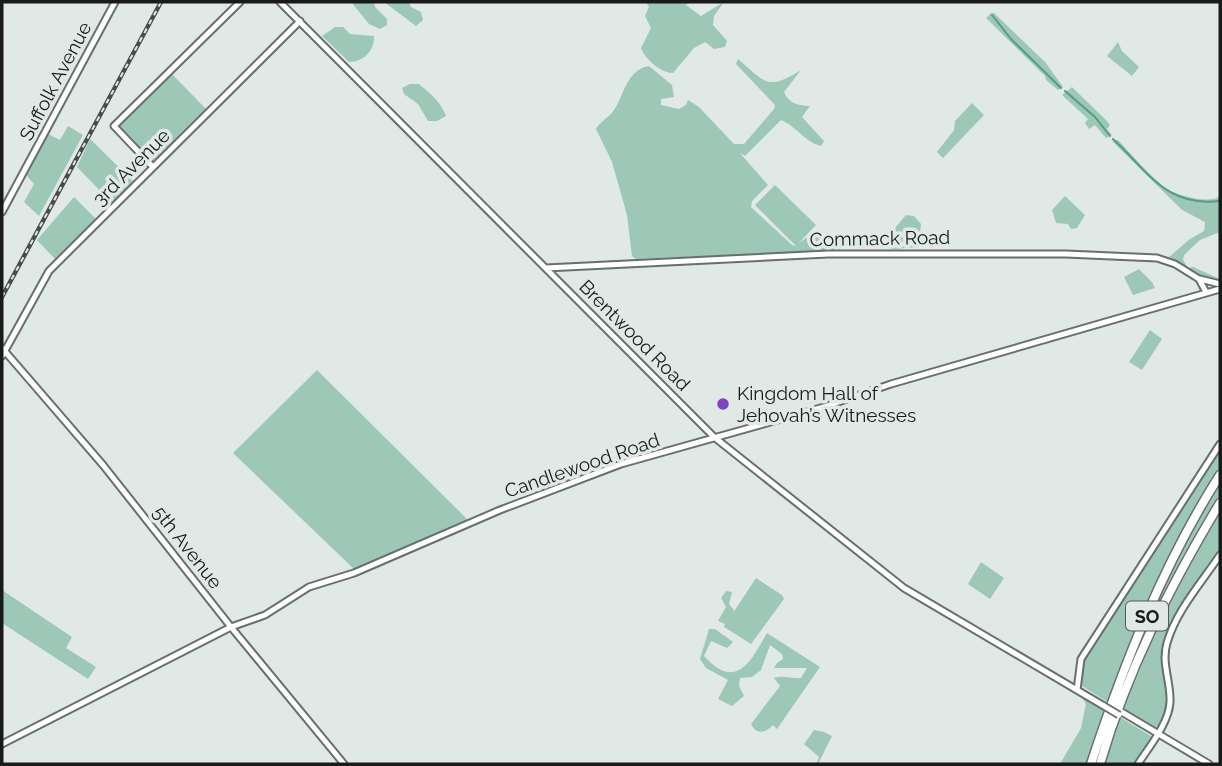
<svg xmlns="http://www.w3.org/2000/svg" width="1222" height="766" viewBox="0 0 1222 766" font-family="Raleway,sans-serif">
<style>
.green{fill:#9dc8b7}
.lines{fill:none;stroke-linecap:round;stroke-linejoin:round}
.stream{stroke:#549c82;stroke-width:2}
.secondary-casing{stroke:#68706d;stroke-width:9}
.highway-casing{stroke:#68706d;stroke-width:11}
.secondary{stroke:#fff;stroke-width:5}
.highway{stroke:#fff;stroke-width:8}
.rail-casing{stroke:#484c4a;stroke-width:4.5}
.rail{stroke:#e1e9e6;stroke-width:2;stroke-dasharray:5;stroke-linecap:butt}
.secondary-bridge-casing{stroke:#68706d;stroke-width:9;stroke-linecap:butt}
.secondary-bridge{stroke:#fff;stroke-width:5}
.poi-dot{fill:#7b45bd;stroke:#e1e9e6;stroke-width:2.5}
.labels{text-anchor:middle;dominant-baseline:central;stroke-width:7;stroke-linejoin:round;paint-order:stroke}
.shield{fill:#e1e9e6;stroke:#545957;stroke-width:2}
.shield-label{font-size:18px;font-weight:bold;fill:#181b1a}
.street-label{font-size:19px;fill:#181b1a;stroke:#e1e9e6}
.poi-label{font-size:19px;fill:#181b1a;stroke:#e1e9e6;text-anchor:start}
</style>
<rect width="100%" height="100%" fill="#e1e9e6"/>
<path class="green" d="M351,2H373L376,8L387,19V25L380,29L369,24Z
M384,2H409L411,7L421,12L423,20L416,26Z
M646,2H689L686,5L701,16L724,2L714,16L713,25L727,41L725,47L714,49L705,42L694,48L673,73C661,73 645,59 641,48L651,28L645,16L649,7Z
M991,13H994L1046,63L1063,87L1058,90L1046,80L1045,76L986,18Z
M335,27H343L350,34L374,36C375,50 364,62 349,62L322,36Z
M1118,42L1122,51L1139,67L1132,76L1107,56Z
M738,59C766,83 767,91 801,70L784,92C788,103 799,106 810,106L802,117L824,141L821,146C805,142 796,126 781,120L745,156L740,153L768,185L752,201L751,207L792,245L796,246L755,205L775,185L816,225L799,243L819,229L841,250L636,259L632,256L627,215L612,162L596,129C600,122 606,119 612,113C624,98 625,70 649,66L672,85L674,97L661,99V105L679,109L686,105L688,100L699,107L734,144H744L774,109L775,105L736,64Z
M171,73L206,109L155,160L150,162L117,127Z
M410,84H419C430,93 441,102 446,116L437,121H428L418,104L404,94L402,88Z
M1072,87L1107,121L1110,125L1107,129L1112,135L1106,138L1095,125L1089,129L1085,123L1088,119L1062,95Z
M972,103L984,115L943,158L937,152L954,130L955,121Z
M68,126L83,135L39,216L24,202L34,184L26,175L48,134L60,140Z
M90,139L133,181L112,203L77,167Z
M1118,140C1133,156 1147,173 1164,187C1174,195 1211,205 1220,196V232L1200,240L1184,255L1183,260L1188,268L1193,267L1220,279V281L1197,275L1169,257L1190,239L1204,231L1205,222L1182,210L1112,141Z
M1065,196L1085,215L1077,228L1071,229L1068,224L1056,223L1052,210Z
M74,197L96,219L55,259L37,240Z
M906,215L914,216L921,224L919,247L892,249L885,240Z
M1139,269L1152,282L1155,288L1133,295L1124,277Z
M1150,330L1162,339L1142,370L1129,362Z
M317,370L469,521L354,569L233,453Z
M1220,449V471L1198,505L1109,703L1082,686V664Z
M1220,480V499L1119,699L1116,698C1146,622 1179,550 1220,480Z
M1220,507V549L1174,619L1161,651L1167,698L1166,708L1157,727L1153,728L1120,709L1161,613Z
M981,562L1004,578L990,599L968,584Z
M756,578L782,595L784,599L751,644L724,627L725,624L718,621L726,607L721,598L726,591L732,592L729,604L734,610L733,613Z
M2,590L72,637L66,648L96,667L88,679L2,623Z
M709,629H715L733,642L727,648L711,641L704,656C736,691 750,663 767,633L820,667L777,729L773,725C766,733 756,735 751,724L780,686L774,678C784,675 791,679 801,678L807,668H774L777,663L783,659L782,654L770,645L761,670L752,677L740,678L739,686L744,696L732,706L718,699L728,680L706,668L700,659Z
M1081,696L1107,710L1089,764H1060L1081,728L1086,704Z
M1118,716L1151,736L1136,764H1102Z
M814,730L824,732L832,736L818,764H816L819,757L804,744Z"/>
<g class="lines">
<path class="stream" d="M992,15L1011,39L1061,88
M1065,91L1095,117L1110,136
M1113,139C1148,171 1166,208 1220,201"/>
<g class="secondary-casing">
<path id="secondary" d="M280,2L714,437L904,588L1104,706
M153,167L114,126L240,2
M2,212L115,2
M546,268L828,254H1066L1157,258L1175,264L1199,279L1206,292
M1200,279L1220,284
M2,348L103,465L231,627L344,764
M2,356L49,271L300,21
M1077,690L1081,659L1220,444
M1120,711L1209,764
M2,744L231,627L265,615L309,587L354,573L500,510L621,464L824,407L891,384L1220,289
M1138,764C1149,747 1169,723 1170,702C1171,682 1161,663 1167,643C1176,611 1202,582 1220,555"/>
</g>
<g class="highway-casing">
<path id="highway" d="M1091,764C1124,664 1163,564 1220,475
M1100,764C1127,671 1170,586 1220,503"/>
</g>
<use href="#secondary" class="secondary"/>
<use href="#highway" class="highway"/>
<g class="rail-casing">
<path id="rail" d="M2,297L161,2"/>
</g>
<use href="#rail" class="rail"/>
<g class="secondary-bridge-casing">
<path id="secondary-bridge" d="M1104,706L1119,715"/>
</g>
<use href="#secondary-bridge" class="secondary-bridge"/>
</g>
<circle class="poi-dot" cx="723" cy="404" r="7"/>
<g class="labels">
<rect class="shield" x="1126" y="601.5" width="42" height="29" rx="5"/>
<g class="shield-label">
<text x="1147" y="616">SO</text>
</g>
<g class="street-label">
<text transform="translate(55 81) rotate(-62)">Suffolk Avenue</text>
<text transform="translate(131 167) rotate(-45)">3rd Avenue</text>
<text transform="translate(880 238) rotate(-1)">Commack Road</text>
<text transform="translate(635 335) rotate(45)">Brentwood Road</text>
<text transform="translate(582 465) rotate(-19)">Candlewood Road</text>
<text transform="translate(188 547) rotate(52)">5th Avenue</text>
</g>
<g class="poi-label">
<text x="737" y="393">Kingdom Hall of<tspan x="737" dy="22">Jehovah’s Witnesses</tspan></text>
</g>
</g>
<rect width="1222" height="766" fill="none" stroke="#181b1a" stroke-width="7"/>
</svg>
